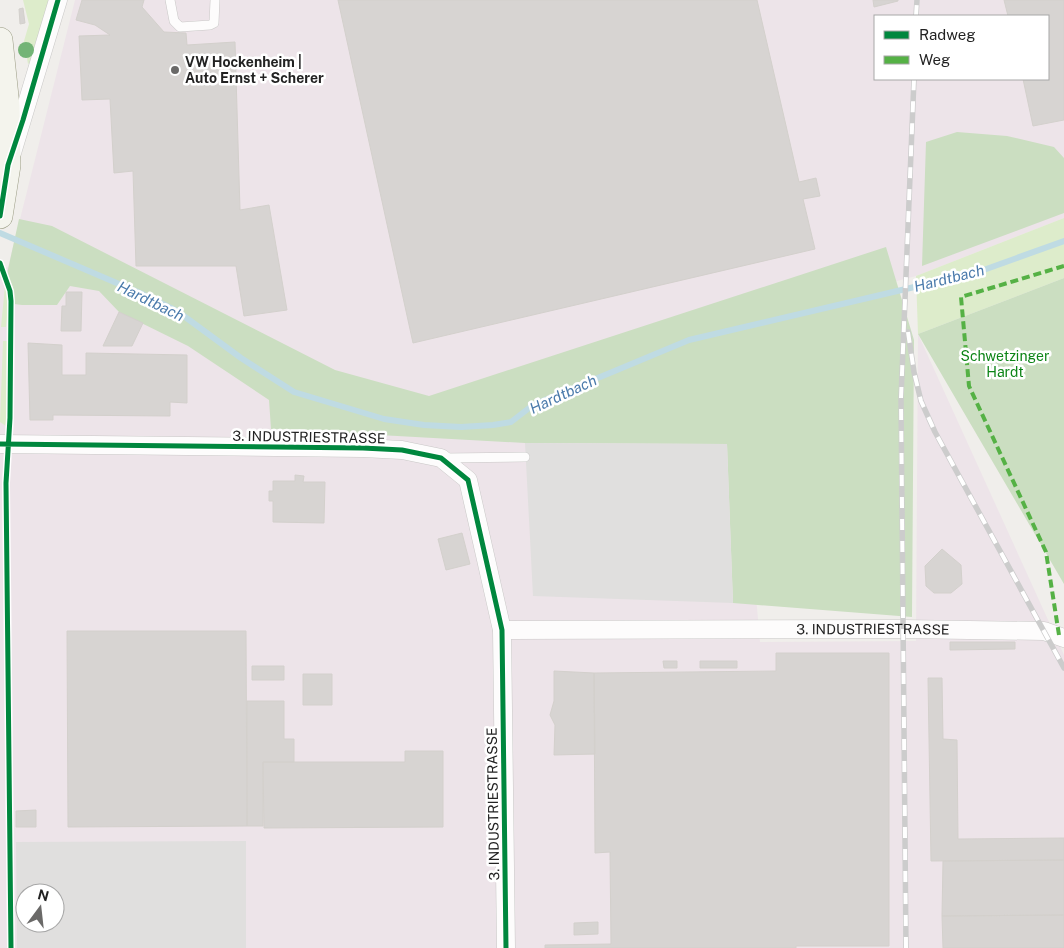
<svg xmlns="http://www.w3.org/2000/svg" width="1064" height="948" viewBox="0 0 1064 948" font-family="'Public Sans',sans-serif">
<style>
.industrial{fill:#ede4e9;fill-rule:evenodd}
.grass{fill:#ddeccb}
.forest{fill:#cbdec1}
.parking{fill:#e0dfde;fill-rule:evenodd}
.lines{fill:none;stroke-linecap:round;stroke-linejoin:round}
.stream{stroke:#bfdbe3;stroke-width:6}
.building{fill:#d7d4d2;stroke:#d3d0cc}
.lane-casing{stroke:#c9c8c7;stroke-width:10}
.street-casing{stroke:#c9c8c7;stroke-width:19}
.secondary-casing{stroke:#999a82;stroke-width:26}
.lane{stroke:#fdfcfc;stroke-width:9}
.street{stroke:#fdfcfc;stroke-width:18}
.secondary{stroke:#f4f4ed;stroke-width:25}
.rail-casing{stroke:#ccc;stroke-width:5.5}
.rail{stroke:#fff;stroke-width:4;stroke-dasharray:11;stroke-linecap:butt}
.quiet{stroke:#55b145;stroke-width:4;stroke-dasharray:8 4;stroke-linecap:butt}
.cycleway-casing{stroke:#fff;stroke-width:8}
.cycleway{stroke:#00873e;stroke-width:5}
.tree{fill:#73b476}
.poi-dot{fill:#6a6968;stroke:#fff;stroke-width:2}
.labels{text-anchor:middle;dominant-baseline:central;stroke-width:5;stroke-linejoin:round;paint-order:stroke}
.poi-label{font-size:14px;font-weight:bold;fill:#222;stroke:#fff;text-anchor:start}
.park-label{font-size:14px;fill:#0c8416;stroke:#fff}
.street-label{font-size:14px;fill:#222;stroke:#fff}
.water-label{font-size:15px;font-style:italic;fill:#4a7aab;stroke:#fff}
</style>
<rect width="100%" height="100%" fill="#f0eeeb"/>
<path class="industrial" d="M75,0H1064V218L916,276L689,336L742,435L760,642L916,641L918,334L1064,655V948H0V270L8,267ZM875,16H1048V79H875ZM25,893H55V923H25Z"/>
<path class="grass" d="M23,0H49L31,62L28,64L24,41L29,24Z
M1064,218V278L918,334L916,276Z
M5,286L9,298L6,327H1Z
M3,341H7L6,426L0,422Z"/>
<path class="forest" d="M957,132L1007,136L1054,147L1064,158V213L922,266L926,142Z
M19,219L52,226L335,370L429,396L886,247L914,340L912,617L733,603L727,444L525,443L271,429L269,400L188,346L119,312L99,291L70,286L57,305H22L14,304L13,288L7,274Z
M1064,278V584L918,334Z"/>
<path class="parking" d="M525,443L727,444L733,603L533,596Z
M246,841V948H17L16,842ZM25,893H55V923H25Z"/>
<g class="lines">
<path class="stream" d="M0,233L140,293L177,311L241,358L294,392L384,419L424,425L461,427L493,425L511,422L533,405L689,340L978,272L1064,241"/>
</g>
<path class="building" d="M82,0H144L142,7L164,32L186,33L187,45L235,42L240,210L269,205L287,310L244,316L236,266H136L133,171L114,173L110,99L82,100L79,36L110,35L95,25L76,20Z
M338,0H757L799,182L816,178L820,196L803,199L815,249L413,343Z
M873,0H898V1L874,7Z
M1004,0H1064V120L1033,126L1023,79H1048V16H1008Z
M23,8L25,23L20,24L19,9Z
M66,292H82L81,331H61L62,306H66Z
M119,312L143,323L132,346H103Z
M28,343L62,345V375H86V353L187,355V403L170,402V416L53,415V420H30Z
M295,475L304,476L303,482H325L324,523L273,522V501H269V491H273V481H295Z
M462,533L470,564L446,570L438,539Z
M942,549L961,565L962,584L951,593H934L926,586L925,566Z
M67,631H246L247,826L68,827Z
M950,642H1015V649L950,650Z
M776,653H889V946H796V948H545V945L611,944L610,852L595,853L594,673L776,671Z
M663,661H677V668H664Z
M700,661H737V668H700Z
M252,666H284V680H252Z
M554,671L594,673L595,754L554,755L555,725L550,715L554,701Z
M303,674H332V705H303Z
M928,678H942L943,739L957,740L958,839L1064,838V860L931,861Z
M247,701H284V739H294V762H263V826H247Z
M405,751H443V827L264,828L263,762H405Z
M36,810V827H16V811Z
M1064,860V915L942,916L943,861Z
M1064,915V948H943L942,916Z
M598,922V934L574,935V923Z"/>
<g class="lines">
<g class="lane-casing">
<path id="lane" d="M170,0L174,21L180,27L210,25L214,23L215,0
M444,458L525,457"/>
</g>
<g class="street-casing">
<g id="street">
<path d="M12,153L58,0"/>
<path d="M0,444L363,448L402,450L441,458L468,480L502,630L506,948"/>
<path id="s1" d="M502,630L903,629L1044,631L1064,638"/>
</g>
</g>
<g class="secondary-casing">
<path id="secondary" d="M0,40L7,106L8,165L0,216"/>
</g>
<use href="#lane" class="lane"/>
<use href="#street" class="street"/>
<use href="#secondary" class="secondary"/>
<g class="rail-casing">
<path id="rail" d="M916,16L917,0
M908,332L914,372L921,401L935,432L1064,668
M906,948L901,398L914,79"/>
</g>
<use href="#rail" class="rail"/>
<path class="quiet" d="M1059,635L1046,552L969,386L961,297L1064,266"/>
<g class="cycleway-casing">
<path id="cycleway" d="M0,216L8,165L23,120L58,0
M0,263L10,291L11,301L10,418L6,483L11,948
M0,444L363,448L402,450L441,458L468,480L502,630L506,948"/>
</g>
<use href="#cycleway" class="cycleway"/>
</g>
<circle class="tree" cx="26" cy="50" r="8"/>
<circle class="poi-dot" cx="175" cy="70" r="5"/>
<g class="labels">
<g class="poi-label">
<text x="185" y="62">VW Hockenheim |<tspan x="185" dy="16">Auto Ernst + Scherer</tspan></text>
</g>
<g class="park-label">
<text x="1005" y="356">Schwetzinger<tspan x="1005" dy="16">Hardt</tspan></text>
</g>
<g class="street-label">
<text transform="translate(309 437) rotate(1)">3. INDUSTRIESTRASSE</text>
<text stroke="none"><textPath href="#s1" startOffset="371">3. INDUSTRIESTRASSE</textPath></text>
<text transform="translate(493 804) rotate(-91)">3. INDUSTRIESTRASSE</text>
</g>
<g class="water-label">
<text transform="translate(949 278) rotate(-14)">Hardtbach</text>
<text transform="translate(151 301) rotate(26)">Hardtbach</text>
<text transform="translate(563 394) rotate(-25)">Hardtbach</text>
</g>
</g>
<rect x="874" y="15" width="175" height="65" fill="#ffffff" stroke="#a7a7a7"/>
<rect x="884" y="31" width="25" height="8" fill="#00873e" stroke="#a7a7a7"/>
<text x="919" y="40" font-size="15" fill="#222222">Radweg</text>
<rect x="884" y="56" width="25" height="8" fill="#55b145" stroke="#a7a7a7"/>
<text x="919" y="65" font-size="15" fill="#222222">Weg</text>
<g transform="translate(40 908) rotate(15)"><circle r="24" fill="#ffffff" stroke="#a7a7a7"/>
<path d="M0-4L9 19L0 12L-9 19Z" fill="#6a6968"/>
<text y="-8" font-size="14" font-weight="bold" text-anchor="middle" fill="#222222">N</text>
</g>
</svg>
